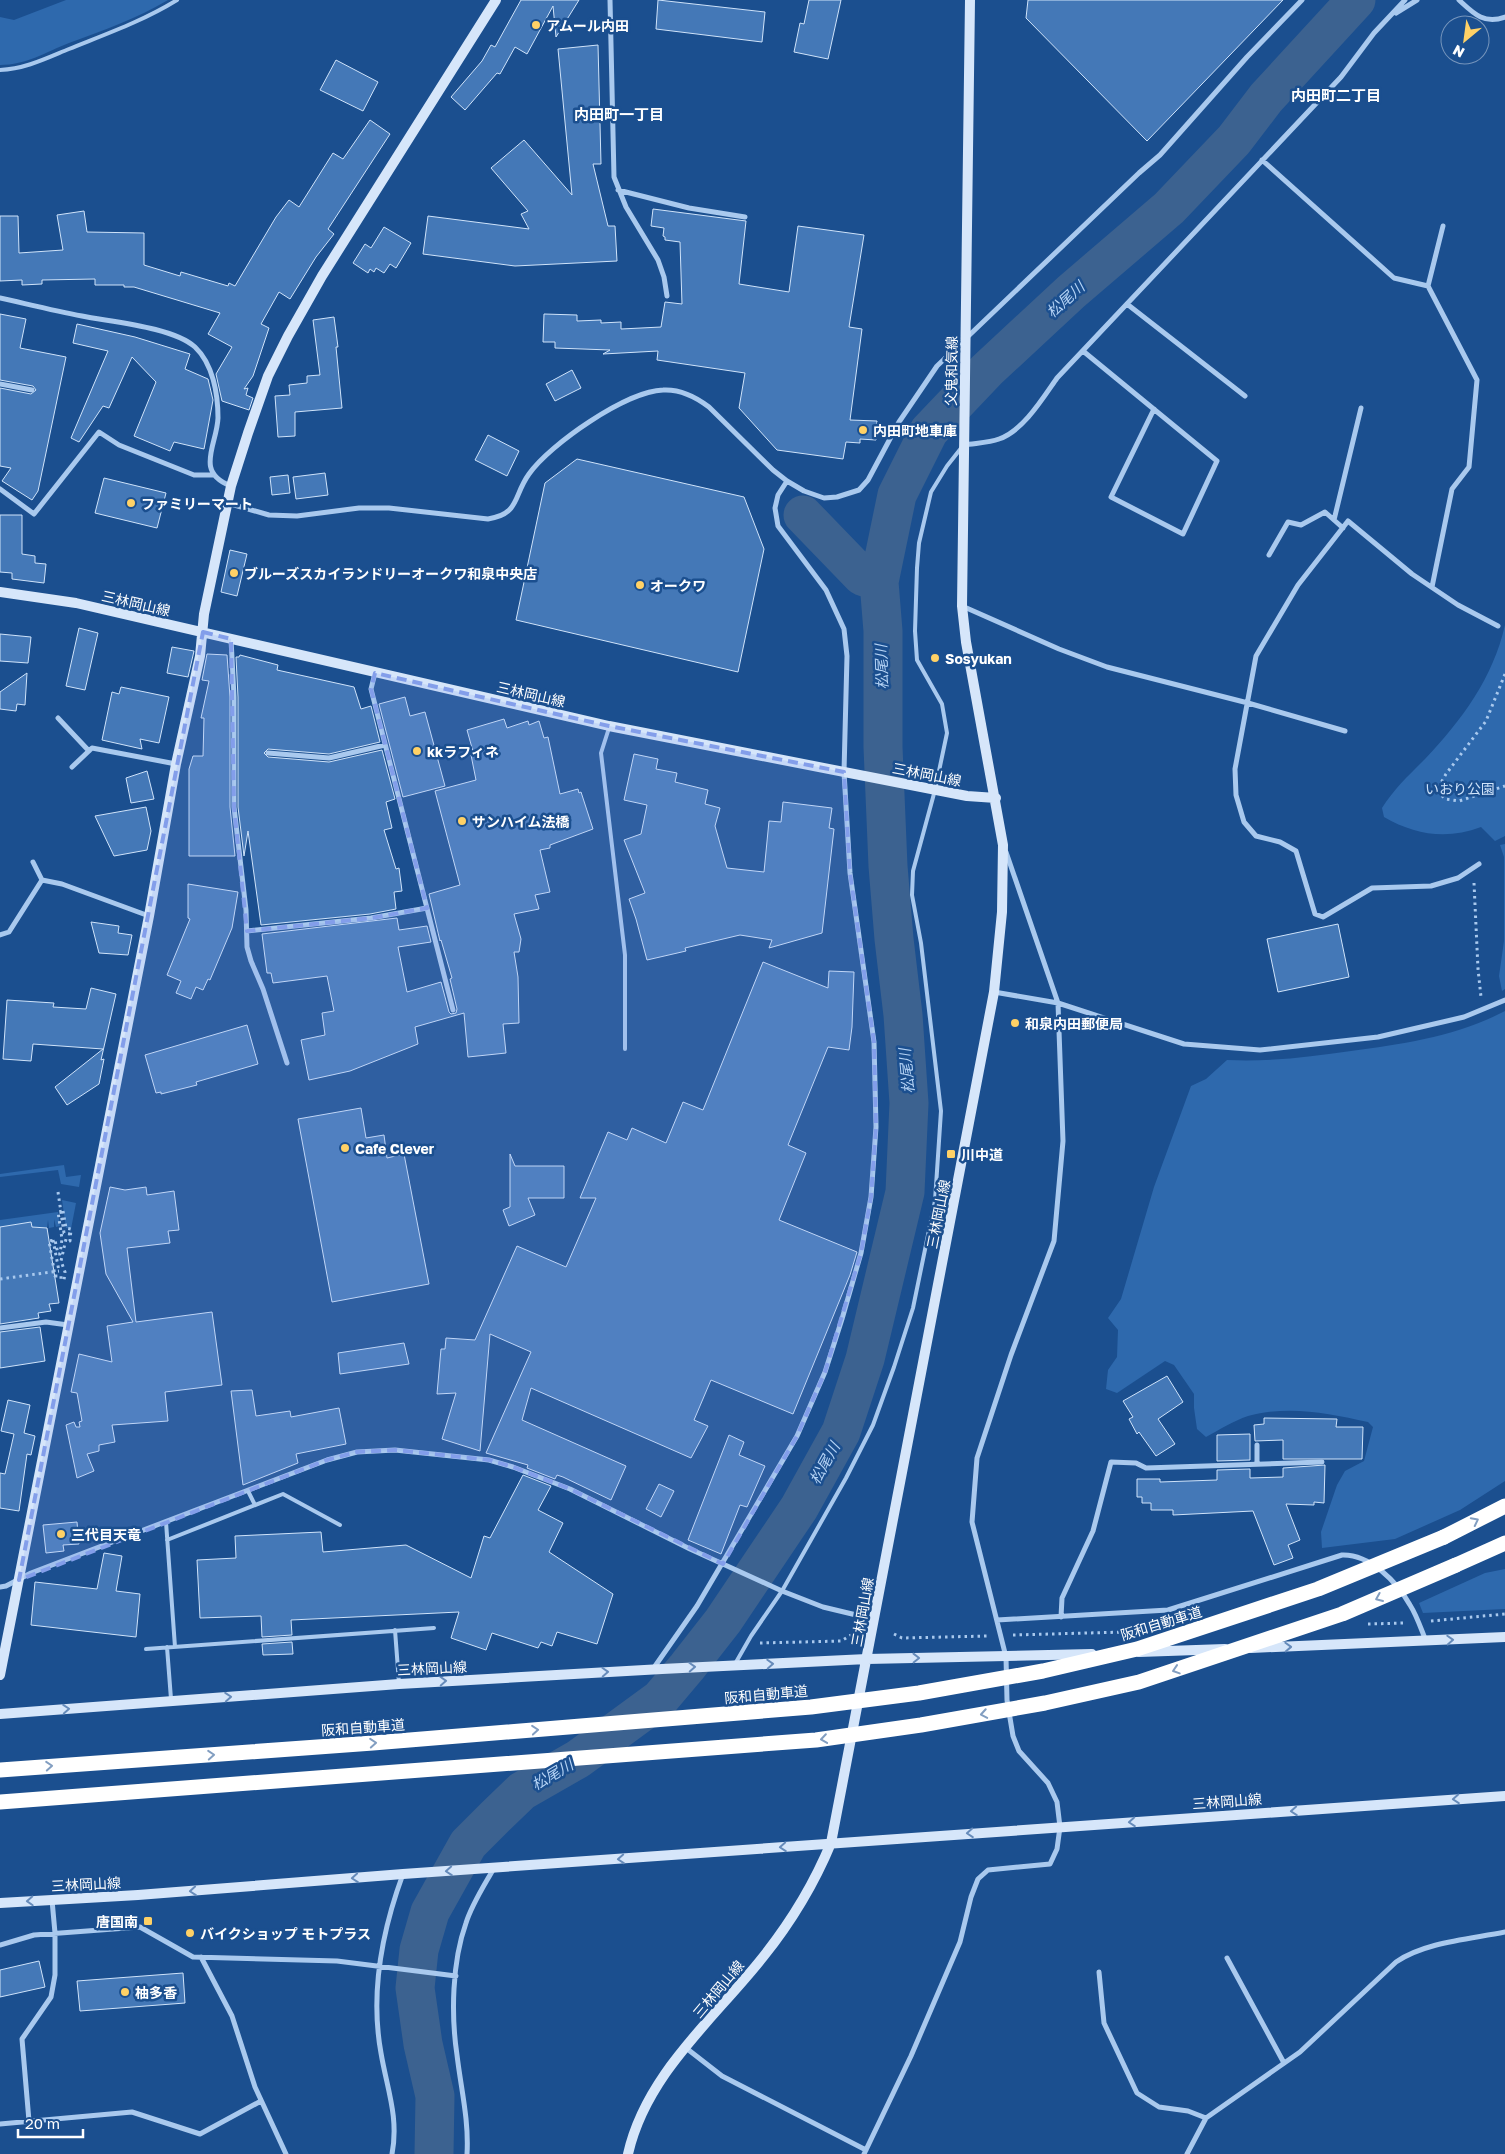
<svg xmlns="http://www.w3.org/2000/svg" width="1505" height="2154" viewBox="0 0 1505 2154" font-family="'Golos Text','Noto Sans JP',sans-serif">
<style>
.green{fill:#2e69ad}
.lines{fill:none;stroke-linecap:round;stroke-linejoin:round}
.river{stroke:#3c6290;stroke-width:39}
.building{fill:#4478b7;stroke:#cfe3fa}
.path{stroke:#a9c9ee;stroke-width:3;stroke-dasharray:2.5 4;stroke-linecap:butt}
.lane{stroke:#a9c9ee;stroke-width:4}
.street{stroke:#a9c9ee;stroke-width:5}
.secondary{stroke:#d6e6fa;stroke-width:10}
.highway{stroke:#fff;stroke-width:15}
.highway-bridge{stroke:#fff;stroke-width:15}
.oneway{stroke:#829ec1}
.oneway2{stroke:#668bba}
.marked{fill:#839eea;fill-opacity:0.2;stroke:#839eea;stroke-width:4;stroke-dasharray:10 6;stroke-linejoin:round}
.poi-dot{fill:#ffd166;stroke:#1b4f8f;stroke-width:2}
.labels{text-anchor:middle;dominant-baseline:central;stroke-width:5;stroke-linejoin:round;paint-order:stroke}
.poi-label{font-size:14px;font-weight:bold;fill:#fff;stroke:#1b4f8f;text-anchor:start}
.street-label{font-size:14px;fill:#fff;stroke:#1b4f8f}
.park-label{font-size:14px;fill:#cfe3fa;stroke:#1b4f8f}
.neighbourhood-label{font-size:15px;font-weight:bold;fill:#fff;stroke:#1b4f8f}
.water-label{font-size:15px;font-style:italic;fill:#b5d3f5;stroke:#1b4f8f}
</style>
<rect width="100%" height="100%" fill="#1b4f8f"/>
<path class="green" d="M66,0H168C136,19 104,30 69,43C46,52 26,65 0,65V17L14,20Z
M1505,625V836L1495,841L1481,827C1447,840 1415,835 1384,817L1382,808C1394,789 1409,775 1425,759C1462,720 1493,678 1505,625Z
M1505,844V989L1502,991L1499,976L1504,941V857L1500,845Z
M1505,1011V1481L1460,1510L1395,1539L1322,1548L1321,1532L1337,1485L1345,1471L1364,1461L1373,1427L1368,1422C1328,1413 1288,1405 1248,1416C1233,1421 1219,1430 1206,1437L1197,1429L1194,1408V1394L1174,1365L1165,1361L1117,1393L1106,1389L1108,1370L1117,1357L1118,1330L1108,1318L1121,1299L1154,1187L1191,1086L1206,1079L1227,1060C1269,1062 1310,1057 1351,1051C1403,1044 1458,1036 1505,1011Z
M64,1165L66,1177L81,1175L79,1187L61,1184L58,1170L0,1177V1174Z
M62,1200L76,1203L71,1229L66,1228Z
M58,1212L60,1226L56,1227L54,1219V1227L49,1228L48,1220L47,1228L32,1229L31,1222L0,1227V1220Z
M1505,1569V1609L1423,1613L1419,1603L1485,1573Z"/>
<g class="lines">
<path class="river" d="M803,515L862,576L879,582
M434,2154L435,2096L423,2044L415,1988L419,1950L430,1912L468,1844L495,1817L522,1791L578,1759L660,1699L687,1667L723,1621L799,1508L841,1432L865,1359L905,1192L909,1103L903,1015L894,939L888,866L883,747V631L879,582L897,495L929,431L987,370L1071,292L1169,208L1234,140L1266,98L1356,0"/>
</g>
<path class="building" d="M521,0H579L556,37L553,6L527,54L515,47L500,74L497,73L465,110L451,97L482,61L491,45L495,47Z
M658,0L765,12L762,42L656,29Z
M809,0H841L828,59L794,52L800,23L804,24Z
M1028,0H1283L1147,141L1026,18Z
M598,45L601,164H593L608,226H615L617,261L515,266L423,254L428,216L529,229L521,214L528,211L491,168L524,140L572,195L558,49Z
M336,60L378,82L363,111L320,90Z
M370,120L390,134L328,229L334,234L316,257L290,299L279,292L261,324L269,328L253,376L244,389L248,388L246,395L253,398L249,410L222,401L216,374L232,347L208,334L220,313L134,287H124V285H95V279L42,280V284L22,285V280L0,281V216H18L19,253L63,250L57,215L84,211L87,232L144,233V265L180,276L181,272L228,286L229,283L235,286L276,217L289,200L299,207L333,153L343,159Z
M653,209L746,221L739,284L789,292L798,226L864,235L849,327L862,329L850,420L877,421L876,440L860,439V443L846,442L843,459L777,450L739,408L745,373L657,360L658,351L603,354L610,350L555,348V342H543L544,314L577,315V321L601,320V323L621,322V329L661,327L665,302L682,304L680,242L665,240V237L663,236L664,228L651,226Z
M384,227L411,243L396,268L390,264L384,273L376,268L374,272L370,269L368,273L353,263L365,244L371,248Z
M0,314L26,319L20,348L66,357L38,491L32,500L2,481L11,468L0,466V388L31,394L36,390L33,386L0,380Z
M334,317L338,347H336L342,408L295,412V436L278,437L275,396L290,395L289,385L307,383V376L320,375L313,320Z
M77,324L135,337L190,354L185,369L208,379L213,400L204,449L174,442L170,451L134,436L156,382L132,357L109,408L103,406L79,442L71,438L108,351L73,343Z
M572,370L581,388L555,401L546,384Z
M488,435L519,451L507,476L475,460Z
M577,459L744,497L764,549L738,672L516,620L545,483Z
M325,473L328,495L296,499L293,477Z
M288,475L290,493L272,495L270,477Z
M104,478L166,493L157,528L95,513Z
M0,515H22V554L35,556V563L46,564L44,583L12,579V573L0,572Z
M230,550L247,554L237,596L221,592Z
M79,628L98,633L85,690L66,686Z
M0,634L31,637L28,663L0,661Z
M172,647L194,651L188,677L167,673Z
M207,654L227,655L230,697V807L235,856H189V769L193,756H203L204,718H201L209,681L202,680Z
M240,655L278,665L277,670L354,687L361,709L371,706L380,742L329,754L268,749L264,753L268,757L329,762L382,750L395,799L386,802L392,828L384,830L396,869L399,868L402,891L394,892L396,909L370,914L261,925L248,831L244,856L238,807V697L236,657H239Z
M27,673L25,705L17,704L16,711L0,709V692Z
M121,687L169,697L159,743L140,739L142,749L102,740L112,692L119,694Z
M405,697L410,716L425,712L445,786L403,797L379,704Z
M504,719L507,728L528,721L529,725L539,721L544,738L548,737L560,794L578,789L579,793L581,792L593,829L550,845V848L540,850L550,892L535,895L539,909L514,914L521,939L519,952H514L518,977L519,1023L503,1024L506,1053L468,1057L464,1013L415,1027L418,1044L350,1071L309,1080L301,1040L325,1035L322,1013L334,1011L327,976L273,983L271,973H267L262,934L397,918L399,930L427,926L431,942L398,947L407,992L441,982L449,1012L451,1014L456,1013L457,1009L450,979L452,978L441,940L440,941L429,894L460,885L435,791L476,780L471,755H474L467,730Z
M634,754L658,759L656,769L677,773L675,782L708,790L705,804L720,808L715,826L727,868L764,872L769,821L781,822L783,802L832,808L829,828L834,829L822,933L769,948L772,940L740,935L685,948L686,951L647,960L636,919L629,899L645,893L624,840L641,834L647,805L624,800Z
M147,771L154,799L131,803L126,778Z
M146,807L151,831L147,850L114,856L95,816Z
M188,884L238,892L232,928L210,980L208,979L203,990L196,987L191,999L176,993L181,981L167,975L190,919L188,918Z
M91,922L119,926L118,933L132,935L128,955L99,953Z
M1338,924L1349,977L1278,992L1267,939Z
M763,962L828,988L829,971L854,972L852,1027L849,1050L828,1047L788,1145L806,1153L779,1220L857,1252L850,1275L793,1414L711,1380L694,1420L708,1426L691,1458L531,1388L522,1420L626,1466L611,1500L563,1477L557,1475L555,1479L527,1468L528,1465L486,1453L531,1352L490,1334L480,1451L442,1439L456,1393L437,1394L441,1349H445L446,1338L475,1340L517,1246L566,1267L596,1198H580L608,1132L627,1140L632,1128L666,1143L683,1102L703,1110Z
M91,988L116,994L101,1060L104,1059L99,1084L67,1105L55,1087L103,1049L33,1044L31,1061L3,1059L7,1000L54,1003L53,1007L86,1009Z
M247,1025L258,1064L196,1082L197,1085L161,1094V1092L156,1093L145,1055Z
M361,1108L366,1138L384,1135L387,1158L404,1154L429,1284L332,1302L298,1119Z
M510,1154L515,1166H564V1198H528L535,1215L509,1226L503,1210L510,1207Z
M110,1187L125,1190L146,1187L147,1195L174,1191L179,1230L168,1231L170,1243L127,1248L136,1322L212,1312L222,1385L165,1392L168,1421L112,1425L115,1442L99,1445V1451L87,1454L94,1471L77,1478L66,1425L74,1422L76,1427H80L79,1422L82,1421L77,1393L71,1392L79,1354L112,1362L107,1326L133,1322L106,1274L100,1233Z
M31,1222L32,1227L47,1228L59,1303L49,1304L51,1311L38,1313L39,1318L0,1324V1227Z
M40,1327L45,1361L0,1368V1332Z
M404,1343L409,1364L340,1374L338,1353Z
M1167,1376L1183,1402L1158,1419L1175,1444L1156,1456L1139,1432L1137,1434L1129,1419L1133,1417L1123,1401Z
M252,1390L256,1416L290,1411L291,1417L339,1408L346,1444L296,1454L298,1463L243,1485L231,1391Z
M8,1400L30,1405L24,1433L35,1436L31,1455L27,1454L19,1511L0,1508V1473L5,1474L14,1434L1,1431Z
M1264,1418L1337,1419L1336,1427H1363L1362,1459H1283V1440L1255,1441L1254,1425L1264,1424Z
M1250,1434V1460L1217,1461V1435Z
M729,1435L744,1442L739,1455L765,1466L747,1507L740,1505L721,1554L688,1540Z
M1325,1465L1324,1503L1314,1502V1505L1286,1504L1300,1540L1288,1545L1293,1558L1274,1565L1253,1511L1173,1515V1510H1151V1503H1142V1497H1137V1479H1160V1482L1217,1480V1470L1250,1469V1478L1283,1477V1468Z
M523,1475L551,1486L538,1510L563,1523L549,1552L613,1594L597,1644L557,1632L552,1646L541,1642L538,1648L492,1633L486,1650L451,1638L459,1612L291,1620L292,1635L262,1637L261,1616L200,1618L197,1560L236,1558L235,1536L321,1532L323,1552L406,1545L471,1578L484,1536L490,1538Z
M659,1484L674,1491L661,1517L646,1509Z
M77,1522L79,1544L63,1545L64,1551L46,1553L43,1525Z
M104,1553L122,1556L116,1591L140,1594L136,1637L31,1625L35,1582L97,1589Z
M292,1642L293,1654L263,1655L262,1644Z
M39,1961L45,1987L0,1997V1970Z
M183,1973L185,2003L80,2011L77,1981Z"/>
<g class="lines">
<path class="path" d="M1505,674L1486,721L1446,774L1437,790L1445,799L1459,801L1505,786
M1474,883L1478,969L1481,997
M58,1192L64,1233L70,1234
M63,1211L66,1228L71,1229L70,1241L66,1239L61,1261L65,1272L64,1280L61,1279V1276H55L49,1241L55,1240L58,1254H60L62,1239L58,1212Z
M53,1240L59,1271
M0,1279L59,1271
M1431,1621L1505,1614
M1368,1624L1405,1623
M894,1634L902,1638L987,1636
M1013,1635L1125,1632
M760,1643L841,1641L851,1635"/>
<path class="lane" d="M0,70C25,69 47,58 69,49C106,34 143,21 177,0
M609,728L601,753L625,955V1049
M248,1491L255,1505
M166,1522L175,1647
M167,1540L283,1494L340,1525
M395,1630L399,1683
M167,1647L171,1699
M146,1649L434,1628
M735,1664L751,1636L782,1591L846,1478L873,1425L894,1367L913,1308L935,1201L941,1111L921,943L912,895L913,871L935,790L947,733L942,704L917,660L915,631L917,568L919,543L931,492L947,466L962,447"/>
<path class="street" d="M610,0L614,177L626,207L658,260L664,277L667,296
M1459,0C1473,13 1484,25 1505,17
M1396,13L1417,0
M1262,160L1394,278L1428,286
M618,190L689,208L745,217
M0,298C27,304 55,311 82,316C112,322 173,327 195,347C213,364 218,394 218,418C217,445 194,472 231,486
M1127,304L1245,396
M1083,351L1217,461L1183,534L1111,497L1154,409
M0,384L32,390
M964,445C975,443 989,443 999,439C1023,431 1043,398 1057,378L1341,77L1374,33L1405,0
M787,481L804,491L824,498L837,497L859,490L868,480L899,422L937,366L1139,173L1160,155L1247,57L1302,0
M0,489L34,514L99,432L119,445L194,475H213
M227,503L269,515L297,516L359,508H389L488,519C520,514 513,496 529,474C550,444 627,391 663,390C680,389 696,397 709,407L773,470L787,481L778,495L775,508L778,526L826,590L844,629L847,656L844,772L850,873L874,1042L876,1127L871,1197L861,1253L842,1319L825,1372L797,1436L697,1606L653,1669
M1334,520L1361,408
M1269,555L1288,522L1301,525L1325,512L1343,528
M1432,587L1452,489L1469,467L1477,380L1428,286L1443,226
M962,606L1059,649L1107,667L1248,703L1345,731
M231,639L234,697V807L246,910L247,947L251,961L263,989L287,1063
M375,673L371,689L453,1010
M58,718L89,751
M268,753L329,758L385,745
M72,767L92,748L176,764
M33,862L42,880
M1479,864L1458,878L1431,886L1372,888L1323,917L1315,914L1296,851L1280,842L1256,836L1244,822L1236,795L1235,769L1256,656L1298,585L1348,521L1412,574L1458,605L1498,626
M247,931L371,918L427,908
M0,935L9,932L42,880L62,884L149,916
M994,992L1058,1003L1184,1044L1260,1050L1378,1037L1464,1017L1505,1000
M0,1328L46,1322L68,1325
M1257,1445V1464
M0,1587L6,1586L31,1573L327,1460L357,1452L395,1450L489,1460L513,1467L570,1489L690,1549L782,1591L823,1607L873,1619
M1061,1617L1062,1598L1093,1531L1111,1462L1136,1463L1146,1468L1322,1462
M997,1620L1168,1610L1342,1555C1370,1554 1397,1582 1410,1605C1417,1616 1421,1629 1426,1641
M0,1945L34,1935L140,1927L193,1957L337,1961L456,1976
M201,1957L232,2016L255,2087L286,2154
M1227,1958L1284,2063
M1099,1972L1104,2023L1137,2093L1159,2107L1188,2111L1206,2118
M686,2048L722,2076L866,2150
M29,2121L22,2039L51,1997L55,1975V1933L52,1900
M0,2124L132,2112L200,2134L261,2101
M392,2154C399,2117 387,2089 381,2053C370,1993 382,1931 403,1874
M467,2154C469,2120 461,2089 457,2055C451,2015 452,1962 466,1923C472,1904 484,1886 494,1868
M864,2154L911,2056L960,1942L971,1897L978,1879L988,1870L1050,1864L1057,1849L1060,1827L1057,1802L1048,1783L1019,1751L1013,1736L1007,1700L1006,1657L972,1522L977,1458L1011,1355L1054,1241L1063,1141L1058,1003L1006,852
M1187,2154L1206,2118L1300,2052L1396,1962C1425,1942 1471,1939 1505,1932"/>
<path class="secondary" d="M0,592L76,603L609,726L967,796L996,798
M1251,1648L1505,1637
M1139,1652L1225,1649
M0,1675L149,916L176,764L200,656L204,614L231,486L248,433L268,376L288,336L322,276L496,0
M0,1714L399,1684L662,1669L867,1659L1092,1654
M0,1903L138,1895L403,1874L1505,1796
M628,2154C646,2074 714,2019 763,1957C791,1922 814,1884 831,1843L994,992L1002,912L1003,845L966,642L962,606L970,0"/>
<path class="highway" d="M1444,1537L1505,1506
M1456,1565L1505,1543"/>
<path class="highway-bridge" d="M0,1770L373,1743L811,1707L919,1693L1043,1671L1137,1649L1318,1589L1444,1537
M0,1802L816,1740L921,1725L1045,1703L1139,1682L1342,1614L1456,1565"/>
</g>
<defs><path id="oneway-chevron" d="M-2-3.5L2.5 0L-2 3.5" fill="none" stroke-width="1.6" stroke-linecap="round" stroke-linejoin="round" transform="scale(1.25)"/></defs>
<g class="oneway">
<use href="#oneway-chevron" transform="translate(1475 1521) rotate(-27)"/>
<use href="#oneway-chevron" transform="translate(1379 1598) rotate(157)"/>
<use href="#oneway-chevron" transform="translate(1176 1670) rotate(162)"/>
<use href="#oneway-chevron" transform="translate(984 1714) rotate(170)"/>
<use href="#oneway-chevron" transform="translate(535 1730) rotate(-5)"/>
<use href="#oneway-chevron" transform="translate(824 1739) rotate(172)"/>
<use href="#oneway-chevron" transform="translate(373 1743) rotate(-4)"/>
<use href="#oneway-chevron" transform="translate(211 1755) rotate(-4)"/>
<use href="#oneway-chevron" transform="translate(49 1766) rotate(-4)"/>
</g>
<g class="oneway2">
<use href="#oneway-chevron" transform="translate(1450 1640) rotate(-3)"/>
<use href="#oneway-chevron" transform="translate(1288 1647) rotate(-2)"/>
<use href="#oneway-chevron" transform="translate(916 1658) rotate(-1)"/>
<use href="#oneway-chevron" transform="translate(770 1664) rotate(-3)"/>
<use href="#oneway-chevron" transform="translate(692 1667) rotate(-3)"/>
<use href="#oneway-chevron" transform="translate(605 1672) rotate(-3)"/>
<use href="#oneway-chevron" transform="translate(443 1681) rotate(-3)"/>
<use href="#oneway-chevron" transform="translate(228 1697) rotate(-4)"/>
<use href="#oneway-chevron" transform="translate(66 1709) rotate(-4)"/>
<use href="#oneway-chevron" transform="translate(1456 1799) rotate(176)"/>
<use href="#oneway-chevron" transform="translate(1294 1811) rotate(176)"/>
<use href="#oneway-chevron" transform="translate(1132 1822) rotate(176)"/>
<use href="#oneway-chevron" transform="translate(970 1833) rotate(176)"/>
<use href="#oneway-chevron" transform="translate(783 1847) rotate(176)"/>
<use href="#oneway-chevron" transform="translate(621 1859) rotate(176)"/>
<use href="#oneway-chevron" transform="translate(449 1871) rotate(176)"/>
<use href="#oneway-chevron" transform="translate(355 1878) rotate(175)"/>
<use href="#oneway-chevron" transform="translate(193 1891) rotate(175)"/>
<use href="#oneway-chevron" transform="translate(30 1901) rotate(177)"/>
</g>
<path class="marked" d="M203,632L231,639L234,807L247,931L371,918L427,908L371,689L375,673L609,726L844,772L850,873L874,1042L876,1127L871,1197L861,1253L825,1372L797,1436L723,1564L570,1489L513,1467L489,1460L395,1450L357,1452L327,1460L19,1580Z"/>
<g class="poi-dot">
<circle cx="536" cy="25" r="5"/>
<circle cx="863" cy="430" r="5"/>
<circle cx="131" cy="503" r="5"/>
<circle cx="234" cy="573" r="5"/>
<circle cx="640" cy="585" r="5"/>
<circle cx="935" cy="658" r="5"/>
<circle cx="417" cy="751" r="5"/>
<circle cx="462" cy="821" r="5"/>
<circle cx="1015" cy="1023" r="5"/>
<circle cx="345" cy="1148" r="5"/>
<rect x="946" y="1149" width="10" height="10" rx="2.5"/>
<circle cx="61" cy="1534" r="5"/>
<rect x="143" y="1916" width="10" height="10" rx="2.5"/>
<circle cx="190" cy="1933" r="5"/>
<circle cx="125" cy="1992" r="5"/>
</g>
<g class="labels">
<g class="poi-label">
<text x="546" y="25">アムール内田</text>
<text x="873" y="430">内田町地車庫</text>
<text x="141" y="503">ファミリーマート</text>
<text x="244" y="573">ブルーズスカイランドリーオークワ和泉中央店</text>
<text x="650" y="585">オークワ</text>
<text x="945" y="658">Sosyukan</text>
<text x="427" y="751">kkラフィネ</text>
<text x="472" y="821">サンハイム法橋</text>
<text x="1025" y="1023">和泉内田郵便局</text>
<text x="355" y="1148">Cafe Clever</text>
<text x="961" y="1154">川中道</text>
<text x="71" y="1534">三代目天竜</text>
<text x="138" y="1921" text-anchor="end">唐国南</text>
<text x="200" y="1933">バイクショップ モトプラス</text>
<text x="135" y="1992">柚多香</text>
</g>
<g class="street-label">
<text transform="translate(951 371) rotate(-89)">父鬼和気線</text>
<text transform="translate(136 603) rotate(13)">三林岡山線</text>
<text transform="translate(531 694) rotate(13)">三林岡山線</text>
<text transform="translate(927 774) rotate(11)">三林岡山線</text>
<text transform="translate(938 1214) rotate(-79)">三林岡山線</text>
<text transform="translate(862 1612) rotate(-80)">三林岡山線</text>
<text transform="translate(1161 1623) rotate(-17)">阪和自動車道</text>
<text transform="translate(432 1668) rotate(-3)">三林岡山線</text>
<text transform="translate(766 1694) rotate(-5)">阪和自動車道</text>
<text transform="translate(363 1727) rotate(-4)">阪和自動車道</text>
<text transform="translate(1227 1801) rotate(-4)">三林岡山線</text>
<text transform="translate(86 1884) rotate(-3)">三林岡山線</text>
<text transform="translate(718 1989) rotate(-50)">三林岡山線</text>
</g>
<g class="park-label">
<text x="1460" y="788">いおり公園</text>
</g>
<g class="neighbourhood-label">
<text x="1336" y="95">内田町二丁目</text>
<text x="619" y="114">内田町一丁目</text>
</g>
<g class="water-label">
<text transform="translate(1065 299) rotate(-42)">松尾川</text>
<text transform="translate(881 667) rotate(-92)">松尾川</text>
<text transform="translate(906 1071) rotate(-95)">松尾川</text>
<text transform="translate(824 1463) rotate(-61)">松尾川</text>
<text transform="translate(552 1774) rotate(-30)">松尾川</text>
</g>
</g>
<g transform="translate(1465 40) rotate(209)"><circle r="24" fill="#1b4f8f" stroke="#7695bc"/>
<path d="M0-4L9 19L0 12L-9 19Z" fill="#ffd166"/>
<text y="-8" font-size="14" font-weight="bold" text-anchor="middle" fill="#ffffff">N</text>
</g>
<path d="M18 2129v8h65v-8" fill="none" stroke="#ffffff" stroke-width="2.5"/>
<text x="25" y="2129" font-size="15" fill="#ffffff" stroke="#1b4f8f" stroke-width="4" paint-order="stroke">20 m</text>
</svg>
